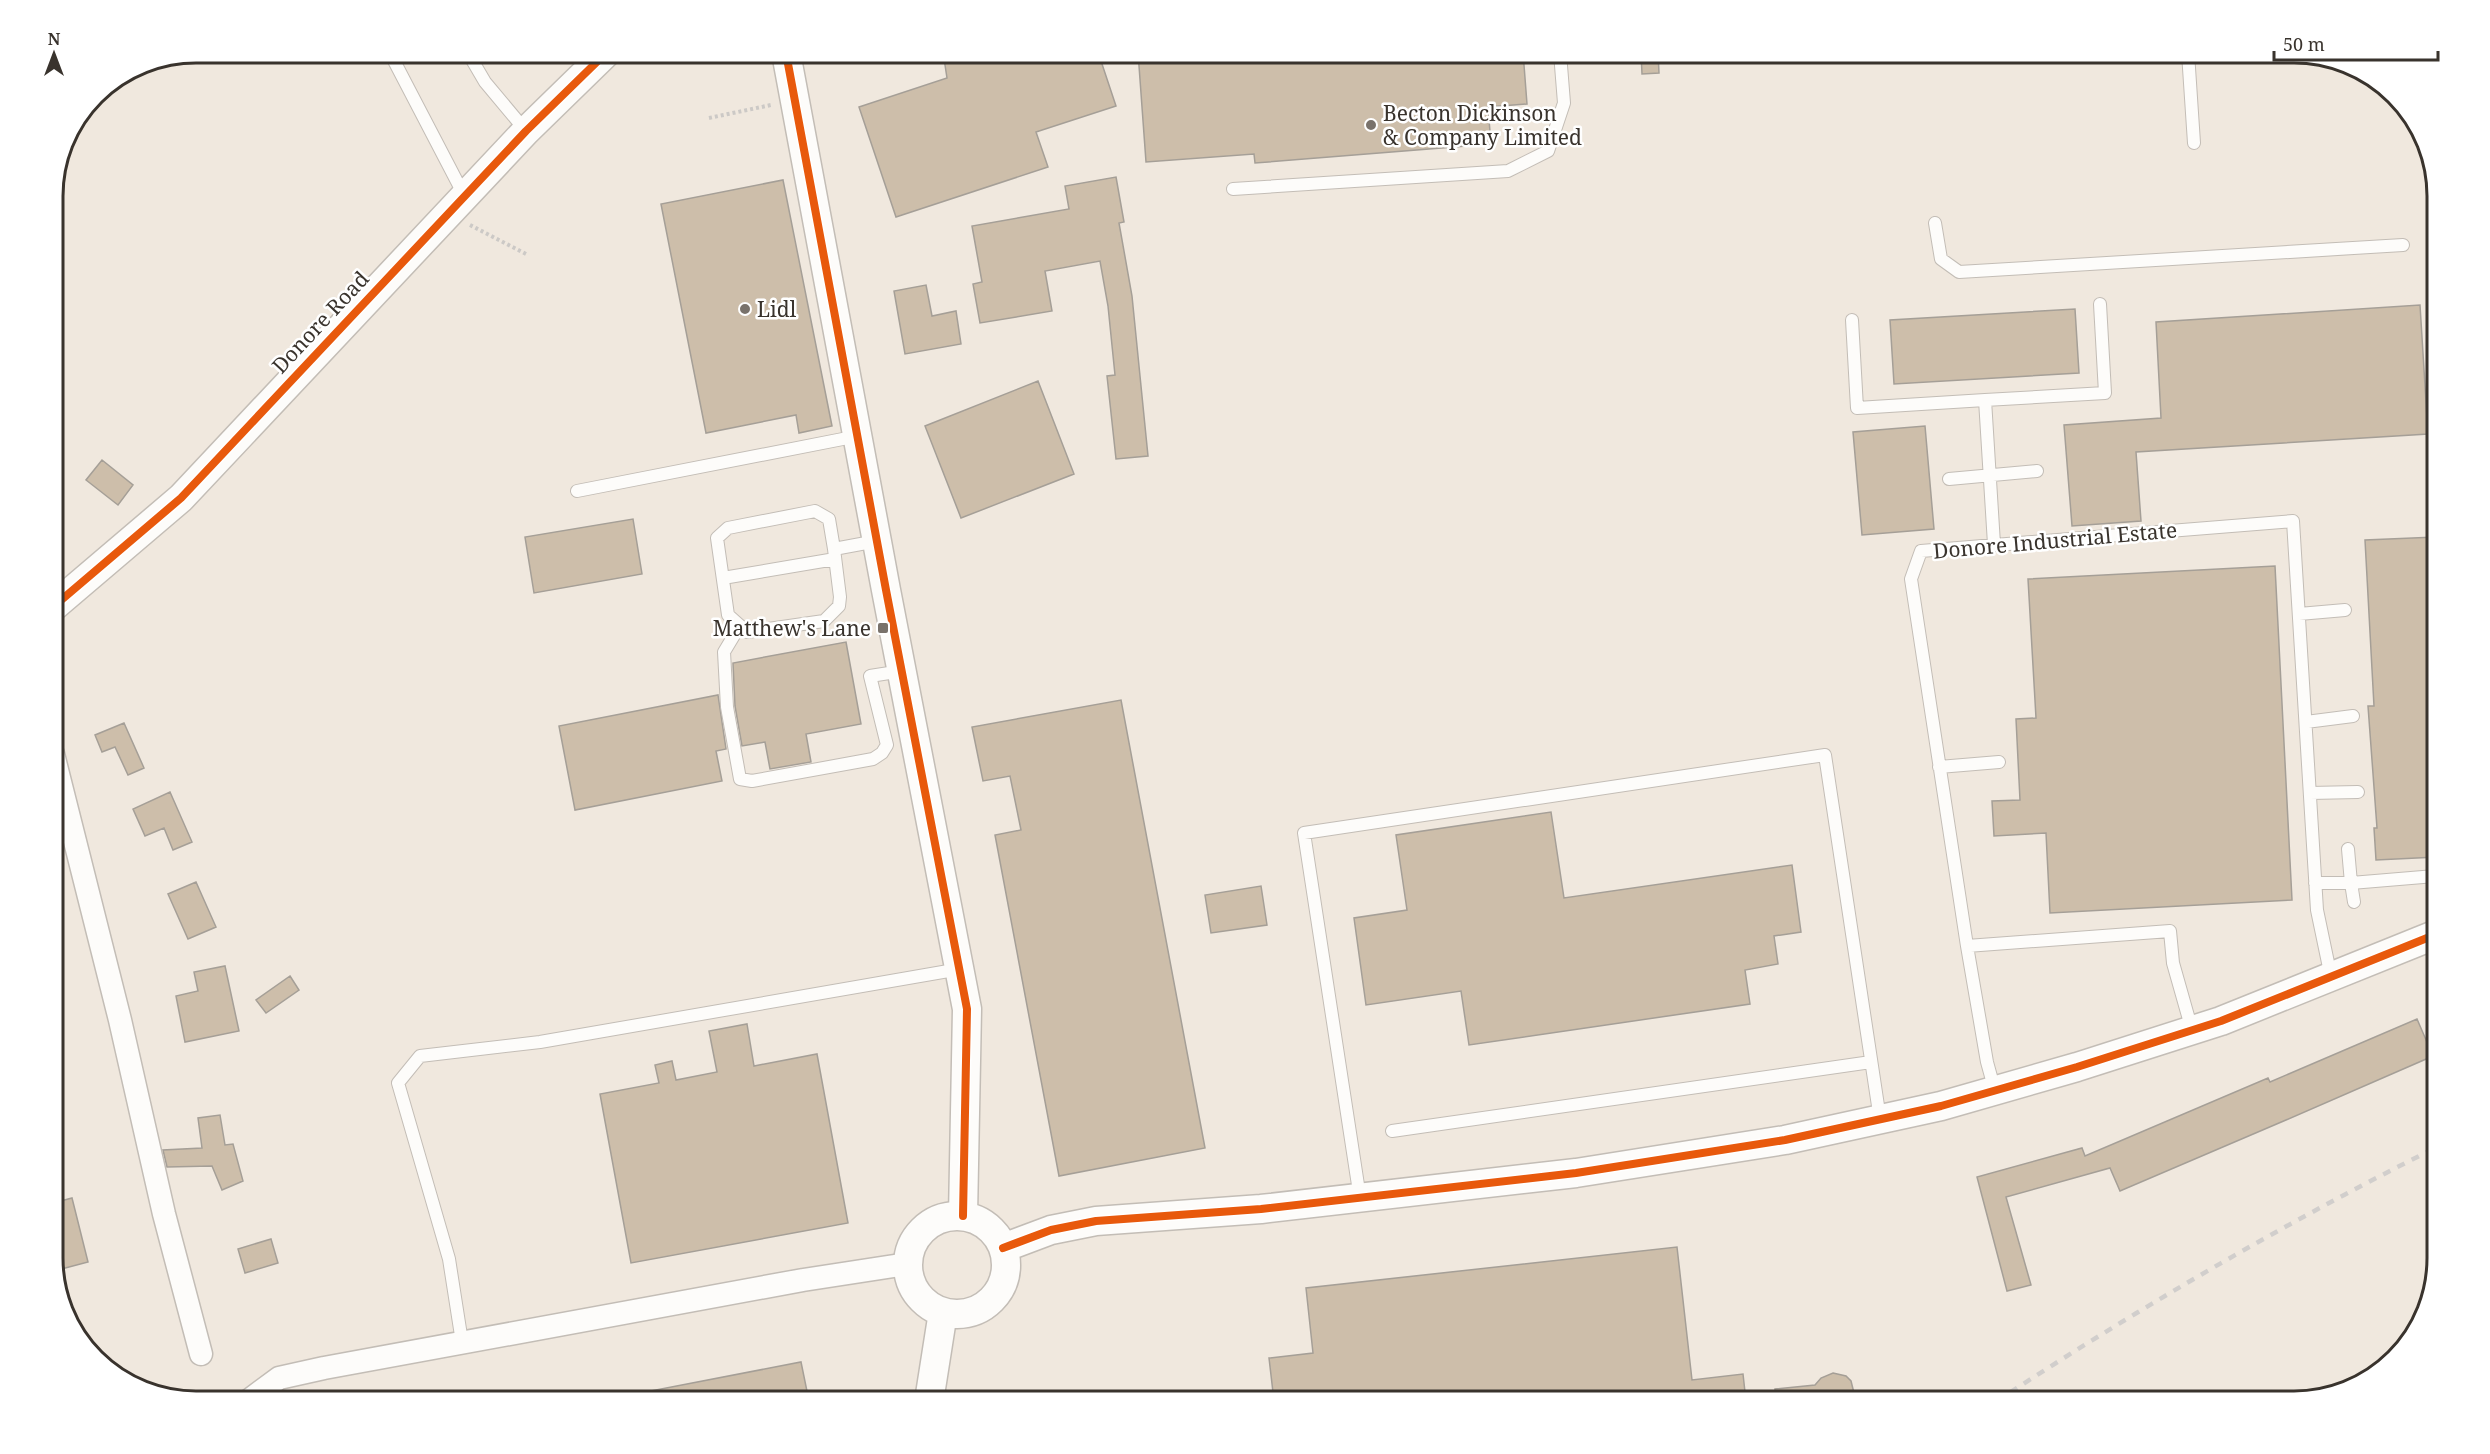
<svg xmlns="http://www.w3.org/2000/svg" width="2490" height="1454" viewBox="0 0 2490 1454" font-family="'Noto Serif',serif">
<style>
.building{fill:#cdbeaa;stroke:#a59f97;stroke-width:1.5}
.lines{fill:none;stroke-linecap:round;stroke-linejoin:round}
.service-casing{stroke:#c3bdb6;stroke-width:14}
.minor-casing{stroke:#c3bdb6;stroke-width:25}
.tertiary-casing{stroke:#c3bdb6;stroke-width:31}
.path{stroke:#ccc9c6;stroke-width:4;stroke-dasharray:3 3;stroke-linecap:butt}
.service{stroke:#fdfcfa;stroke-width:12}
.minor{stroke:#fdfcfa;stroke-width:22}
.tertiary{stroke:#fdfcfa;stroke-width:28}
.rail{stroke:#d1cecc;stroke-width:4.5;stroke-dasharray:8 8;stroke-linecap:butt}
.cycleway-casing{stroke:#fff;stroke-width:11}
.cycleway{stroke:#e8590c;stroke-width:8}
.poi-dot{fill:#79726b;stroke:#fff;stroke-width:2}
.labels{text-anchor:middle;dominant-baseline:central;stroke-width:5;stroke-linejoin:round;paint-order:stroke}
.poi-label{font-size:21px;fill:#39332d;stroke:#fff;text-anchor:start}
.street-label{font-size:21px;fill:#39332d;stroke:#fff}
.rim{fill:none;stroke:#39332d;stroke-width:3}
</style>
<rect width="100%" height="100%" fill="#f0e8de"/>
<path class="building" d="M943,52H1098L1116,106L1036,132L1048,167L896,217L859,107L947,78Z
M1138,52H1523L1527,104L1488,107L1491,144L1255,163L1254,154L1146,162Z
M1641,52H1658L1659,73L1642,74Z
M1116,177L1124,222L1119,223L1132,296L1148,456L1116,459L1107,376L1115,375L1108,306L1100,261L1045,271L1052,311L980,323L973,284L982,282L972,226L1069,209L1065,186Z
M783,180L832,426L799,433L796,415L706,433L661,204Z
M926,285L932,316L956,311L961,344L905,354L894,291Z
M2420,305L2428,434L2136,452L2141,521L2072,526L2064,425L2161,418L2156,322Z
M2075,309L2079,373L1894,384L1890,320Z
M1038,381L1074,474L961,518L925,426Z
M1925,426L1934,529L1862,535L1853,432Z
M102,460L133,485L118,505L86,480Z
M633,519L642,574L534,593L525,537Z
M2436,537L2437,682H2434L2437,726V857L2376,860L2374,828H2377L2368,706H2374L2365,540Z
M2275,566L2292,900L2050,913L2046,833L1994,836L1992,801L2020,800L2016,719L2036,718L2028,579Z
M846,642L861,724L806,734L811,762L770,769L765,742L742,746L735,706L733,663Z
M718,695L726,749L716,751L722,781L575,810L559,726Z
M1121,700L1205,1148L1059,1176L995,835L1021,830L1010,776L983,781L972,727Z
M124,723L144,768L128,775L115,747L102,752L95,735Z
M170,792L192,842L173,850L164,828L145,836L133,809Z
M1551,812L1564,898L1792,865L1801,932L1774,936L1778,964L1745,970L1750,1004L1469,1045L1461,991L1366,1005L1354,918L1407,910L1396,835Z
M196,882L216,927L188,939L168,894Z
M1261,886L1267,925L1211,933L1205,895Z
M225,966L239,1031L185,1042L176,996L198,991L194,972Z
M290,976L299,990L266,1013L256,1000Z
M2417,1019L2433,1056L2286,1120L2120,1191L2110,1168L2006,1197L2031,1285L2007,1291L1977,1177L2082,1148L2085,1156L2268,1078L2270,1082Z
M747,1024L754,1066L817,1054L848,1223L631,1263L600,1094L659,1083L655,1065L672,1061L676,1080L717,1072L709,1031Z
M220,1115L225,1145L233,1144L243,1181L222,1190L212,1166L167,1167L163,1150L202,1148L198,1118Z
M72,1198L88,1262L54,1271L53,1203Z
M271,1239L278,1263L245,1273L238,1249Z
M1677,1247L1692,1380L1743,1374L1746,1401H1318V1399L1274,1401L1269,1358L1313,1353L1306,1288Z
M801,1362L809,1401H641L640,1393Z
M1833,1373L1846,1376L1851,1381L1856,1401H1775V1389L1815,1385L1821,1378Z"/>
<g class="lines">
<g class="service-casing">
<path id="service" d="M390,53L464,195
M468,53L485,82L526,131
M2188,53L2194,143
M1233,189L1508,171L1548,151L1564,103L1560,53
M1935,223L1941,259L1959,272L2403,245
M1852,320L1857,408L1985,400L1994,544
M1985,400L2105,393L2100,304
M1949,479L2037,471
M577,491L858,436
M834,549L829,519L815,511L728,528L717,538L728,615L747,632L824,621L839,606L840,597L834,549L877,541
M723,578L835,559
M2299,614L2345,610
M739,627L724,652L727,707L740,779L752,781L873,759L882,753L887,745L870,676L902,671
M2306,722L2353,716
M1939,767L1999,762
M2310,793L2358,792
M2315,883H2351L2348,849
M2354,902L2351,883L2435,876
M1967,946L1987,1062L1995,1091
M2192,1030L2173,963L2170,931L1967,946L1911,579L1921,551L2293,521L2317,910L2331,977
M1392,1131L1871,1062
M1360,1198L1304,833L1825,755L1880,1119
M462,1342L449,1259L398,1083L420,1056L540,1042L960,969"/>
</g>
<g class="minor-casing">
<path id="minor" d="M53,754L120,1020L164,1214L201,1354
M248,1401L279,1378L324,1368L803,1280L907,1264"/>
</g>
<g class="tertiary-casing">
<path id="tertiary" d="M786,53L886,590L967,1009L963,1216
M53,607L181,498L526,131L606,53
M908 1265a49 49 0 1 1 98 0a49 49 0 1 1-98 0Z
M1003,1248L1051,1230L1096,1221L1261,1209L1576,1173L1785,1140L1941,1106L2077,1067L2221,1021L2437,934
M929,1401L943,1312"/>
</g>
<path class="path" d="M709,118L771,105
M470,225L526,254"/>
<use href="#service" class="service"/>
<use href="#minor" class="minor"/>
<use href="#tertiary" class="tertiary"/>
<path class="rail" d="M1997,1401C2139,1308 2285,1223 2437,1147"/>
<g class="cycleway-casing">
<path id="cycleway" d="M786,53L886,590L967,1009L963,1216
M53,607L181,498L526,131L606,53
M1003,1248L1051,1230L1096,1221L1261,1209L1576,1173L1785,1140L1941,1106L2077,1067L2221,1021L2437,934"/>
</g>
<use href="#cycleway" class="cycleway"/>
</g>
<g class="poi-dot">
<circle cx="1371" cy="125" r="6"/>
<circle cx="745" cy="309" r="6"/>
<rect x="877" y="622" width="12" height="12" rx="3"/>
</g>
<g class="labels">
<g class="poi-label">
<text x="1383" y="113">Becton Dickinson<tspan x="1383" dy="24">&amp; Company Limited</tspan></text>
<text x="757" y="309">Lidl</text>
<text x="871" y="628" text-anchor="end">Matthew's Lane</text>
</g>
<g class="street-label">
<text transform="translate(320 322) rotate(-47)">Donore Road</text>
<text transform="translate(2055 540) rotate(-5)">Donore Industrial Estate</text>
</g>
</g>
<path d="M0 0H2490V1454H0ZM196 63H2294A133 133 0 0 1 2427 196V1258A133 133 0 0 1 2294 1391H196A133 133 0 0 1 63 1258V196A133 133 0 0 1 196 63Z" fill="#fff" fill-rule="evenodd"/>
<path class="rim" d="M196 63H2294A133 133 0 0 1 2427 196V1258A133 133 0 0 1 2294 1391H196A133 133 0 0 1 63 1258V196A133 133 0 0 1 196 63Z"/>
<g transform="translate(54 54)" stroke="#ffffff" stroke-width="4.5" paint-order="stroke">
<path d="M0-4.5L10 22L0 15L-10 22Z" fill="#39332d"/>
<text y="-9" font-size="16" font-weight="bold" text-anchor="middle" fill="#39332d">N</text>
</g>
<path d="M2274 51v9h164v-9" fill="none" stroke="#39332d" stroke-width="3"/>
<text x="2283" y="51" font-size="18" fill="#39332d" stroke="#ffffff" stroke-width="4.5" paint-order="stroke">50 m</text>
</svg>
